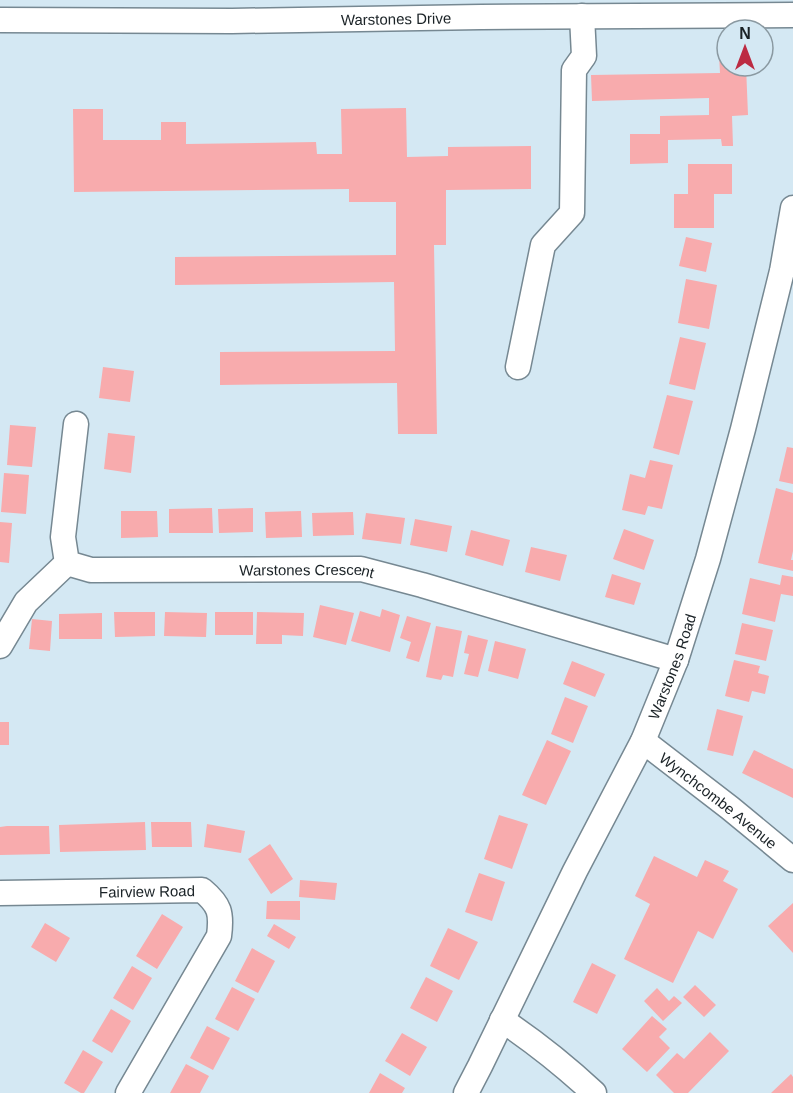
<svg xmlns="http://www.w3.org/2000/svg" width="793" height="1093" viewBox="0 0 793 1093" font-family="Arial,sans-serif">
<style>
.building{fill:#f8abad}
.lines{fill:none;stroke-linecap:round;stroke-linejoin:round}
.minor-casing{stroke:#768892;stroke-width:27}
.minor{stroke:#fff;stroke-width:24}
.labels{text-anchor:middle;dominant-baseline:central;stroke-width:5;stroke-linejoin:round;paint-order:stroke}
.street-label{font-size:15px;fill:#1a2226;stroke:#d4e8f3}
</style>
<rect width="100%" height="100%" fill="#d4e8f3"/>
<path class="building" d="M727,54V66H746L748,115L732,116L733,146H722L721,139L668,140V163L630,164V134H660V116L709,115V98L592,101L591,75L720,73L719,55Z
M406,108L407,157L448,156V147L531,146V189L446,190V245H434L437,434H398L397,383L220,385V352L395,351L394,282L175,285V257L396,255V202H349V189L74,192L73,109H103V140H161V122H186V144L316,142L317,154H342L341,109Z
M688,164H732V194H714V228H674V194H688Z
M686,237L712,243L706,272L679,266Z
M686,279L717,285L709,329L678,323Z
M680,337L706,343L695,390L669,384Z
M103,367L134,371L130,402L99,398Z
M667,395L693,401L679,455L653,448Z
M10,425L36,427L32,467L7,465Z
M108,433L135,436L131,473L104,469Z
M787,447L793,448V484L779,481Z
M650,460L673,465L662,509L648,506L645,515L622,510L630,474L645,478Z
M4,473L29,475L26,514L1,512Z
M776,488L793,493V551L791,560H793V571L758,563Z
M212,508L213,533H169V509Z
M253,508V532L219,533L218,509Z
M121,511H157L158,537L121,538Z
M301,511L302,537L266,538L265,512Z
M353,512L354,535L313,536L312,513Z
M366,513L405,518L401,544L362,539Z
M415,519L452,526L447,552L410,545Z
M0,522L12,523L9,563L0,562Z
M624,529L654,540L644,570L613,559Z
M471,530L510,540L503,566L465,555Z
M531,547L567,555L560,581L525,572Z
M612,574L641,583L634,605L605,597Z
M782,575L793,577V596L781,594L775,622L742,614L750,578L780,585Z
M320,605L354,613L346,645L313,637Z
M382,609L400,615L390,652L351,641L360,611L380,617Z
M114,612H155V636L115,637Z
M165,612L207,613L206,637L164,636Z
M215,612H253V635H215Z
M257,612L304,613L303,636L282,635V644H256Z
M102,613V639H59V614Z
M407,616L431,623L419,662L406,658L411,642L400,638Z
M32,619L52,621L50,651L29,649Z
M742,623L773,630L766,661L735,654Z
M436,626L462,631L453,677L443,675L441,680L426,677Z
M468,635L488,640L478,677L464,674L469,654L464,653Z
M495,641L526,649L518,679L488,671Z
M734,660L760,666L758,673L769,676L765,694L752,691L749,702L725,696Z
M572,661L605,674L595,697L563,684Z
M565,697L588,706L573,743L551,734Z
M717,709L743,716L733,756L707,750Z
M0,722H9V745H0Z
M547,740L571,751L546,805L522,795Z
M754,750L793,769V798L742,773Z
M499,815L528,824L512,869L484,859Z
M145,822L146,850L60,852L59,825Z
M151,822H191L192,847H152Z
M207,824L245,831L241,853L204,847Z
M7,826H49L50,854L0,855V827Z
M270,844L293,879L271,894L248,859Z
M654,856L697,877L705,860L729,871L723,881L738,889L713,939L698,931L673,983L624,959L650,904L635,896Z
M479,873L505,882L492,921L465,912Z
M300,880L337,883L335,900L299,897Z
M267,901H300V920L266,919Z
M793,903V953L768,926Z
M162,914L183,927L157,969L136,956Z
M45,923L70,938L56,962L31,947Z
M274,924L296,937L289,949L267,936Z
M448,928L478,942L459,980L430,966Z
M252,948L275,961L258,993L235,981Z
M592,963L616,975L597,1014L573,1002Z
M132,966L152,978L133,1010L113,998Z
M426,977L453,991L437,1022L410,1008Z
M695,985L716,1005L704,1017L683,997Z
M232,987L255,999L238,1031L215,1019Z
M657,988L669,1001L674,996L682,1003L663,1021L644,1001Z
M111,1009L131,1021L112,1053L92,1041Z
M652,1016L667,1029L659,1037L670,1048L647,1072L622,1049Z
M207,1026L230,1038L213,1070L190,1058Z
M710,1032L729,1051L688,1093H674L656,1075L677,1053L684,1059Z
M402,1033L427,1047L410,1076L385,1061Z
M83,1050L103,1062L84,1093H81L64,1083Z
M186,1064L209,1076L200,1093H170Z
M380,1073L405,1088L402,1093H369Z
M791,1074L793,1077V1093H771Z"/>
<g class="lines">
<g class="minor-casing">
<g id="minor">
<path id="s1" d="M0,20L232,21L481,17L793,15"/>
<path d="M518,367L543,245L572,213L574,70L584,56L582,16"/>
<path id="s2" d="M76,424L63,537L67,563L91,570L361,569L422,585L676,660"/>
<path d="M0,646L26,602L67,563"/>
<path id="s3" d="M643,741L730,808L793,860"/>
<path id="s4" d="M0,893L202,890C220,905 222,913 219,936L128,1093"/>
<path d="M502,1020C535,1042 565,1066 594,1093"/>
<path id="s5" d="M466,1093L480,1066L575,871L643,741L676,660L708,559L743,429L782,271L793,208"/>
</g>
</g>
<use href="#minor" class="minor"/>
</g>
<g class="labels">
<g class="street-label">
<text stroke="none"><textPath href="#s1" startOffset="396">Warstones Drive</textPath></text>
<text stroke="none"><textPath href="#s2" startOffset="381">Warstones Crescent</textPath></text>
<text stroke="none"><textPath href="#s5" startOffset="474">Warstones Road</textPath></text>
<text stroke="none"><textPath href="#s3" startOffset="96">Wynchcombe Avenue</textPath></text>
<text stroke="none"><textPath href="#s4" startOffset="147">Fairview Road</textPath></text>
</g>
</g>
<g transform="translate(745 48)"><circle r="28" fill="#d4e8f3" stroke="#8a99a1" stroke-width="1.5"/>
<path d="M0-4.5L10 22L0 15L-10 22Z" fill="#bc2b42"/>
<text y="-9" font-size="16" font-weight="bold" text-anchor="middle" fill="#1a2226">N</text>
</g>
</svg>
